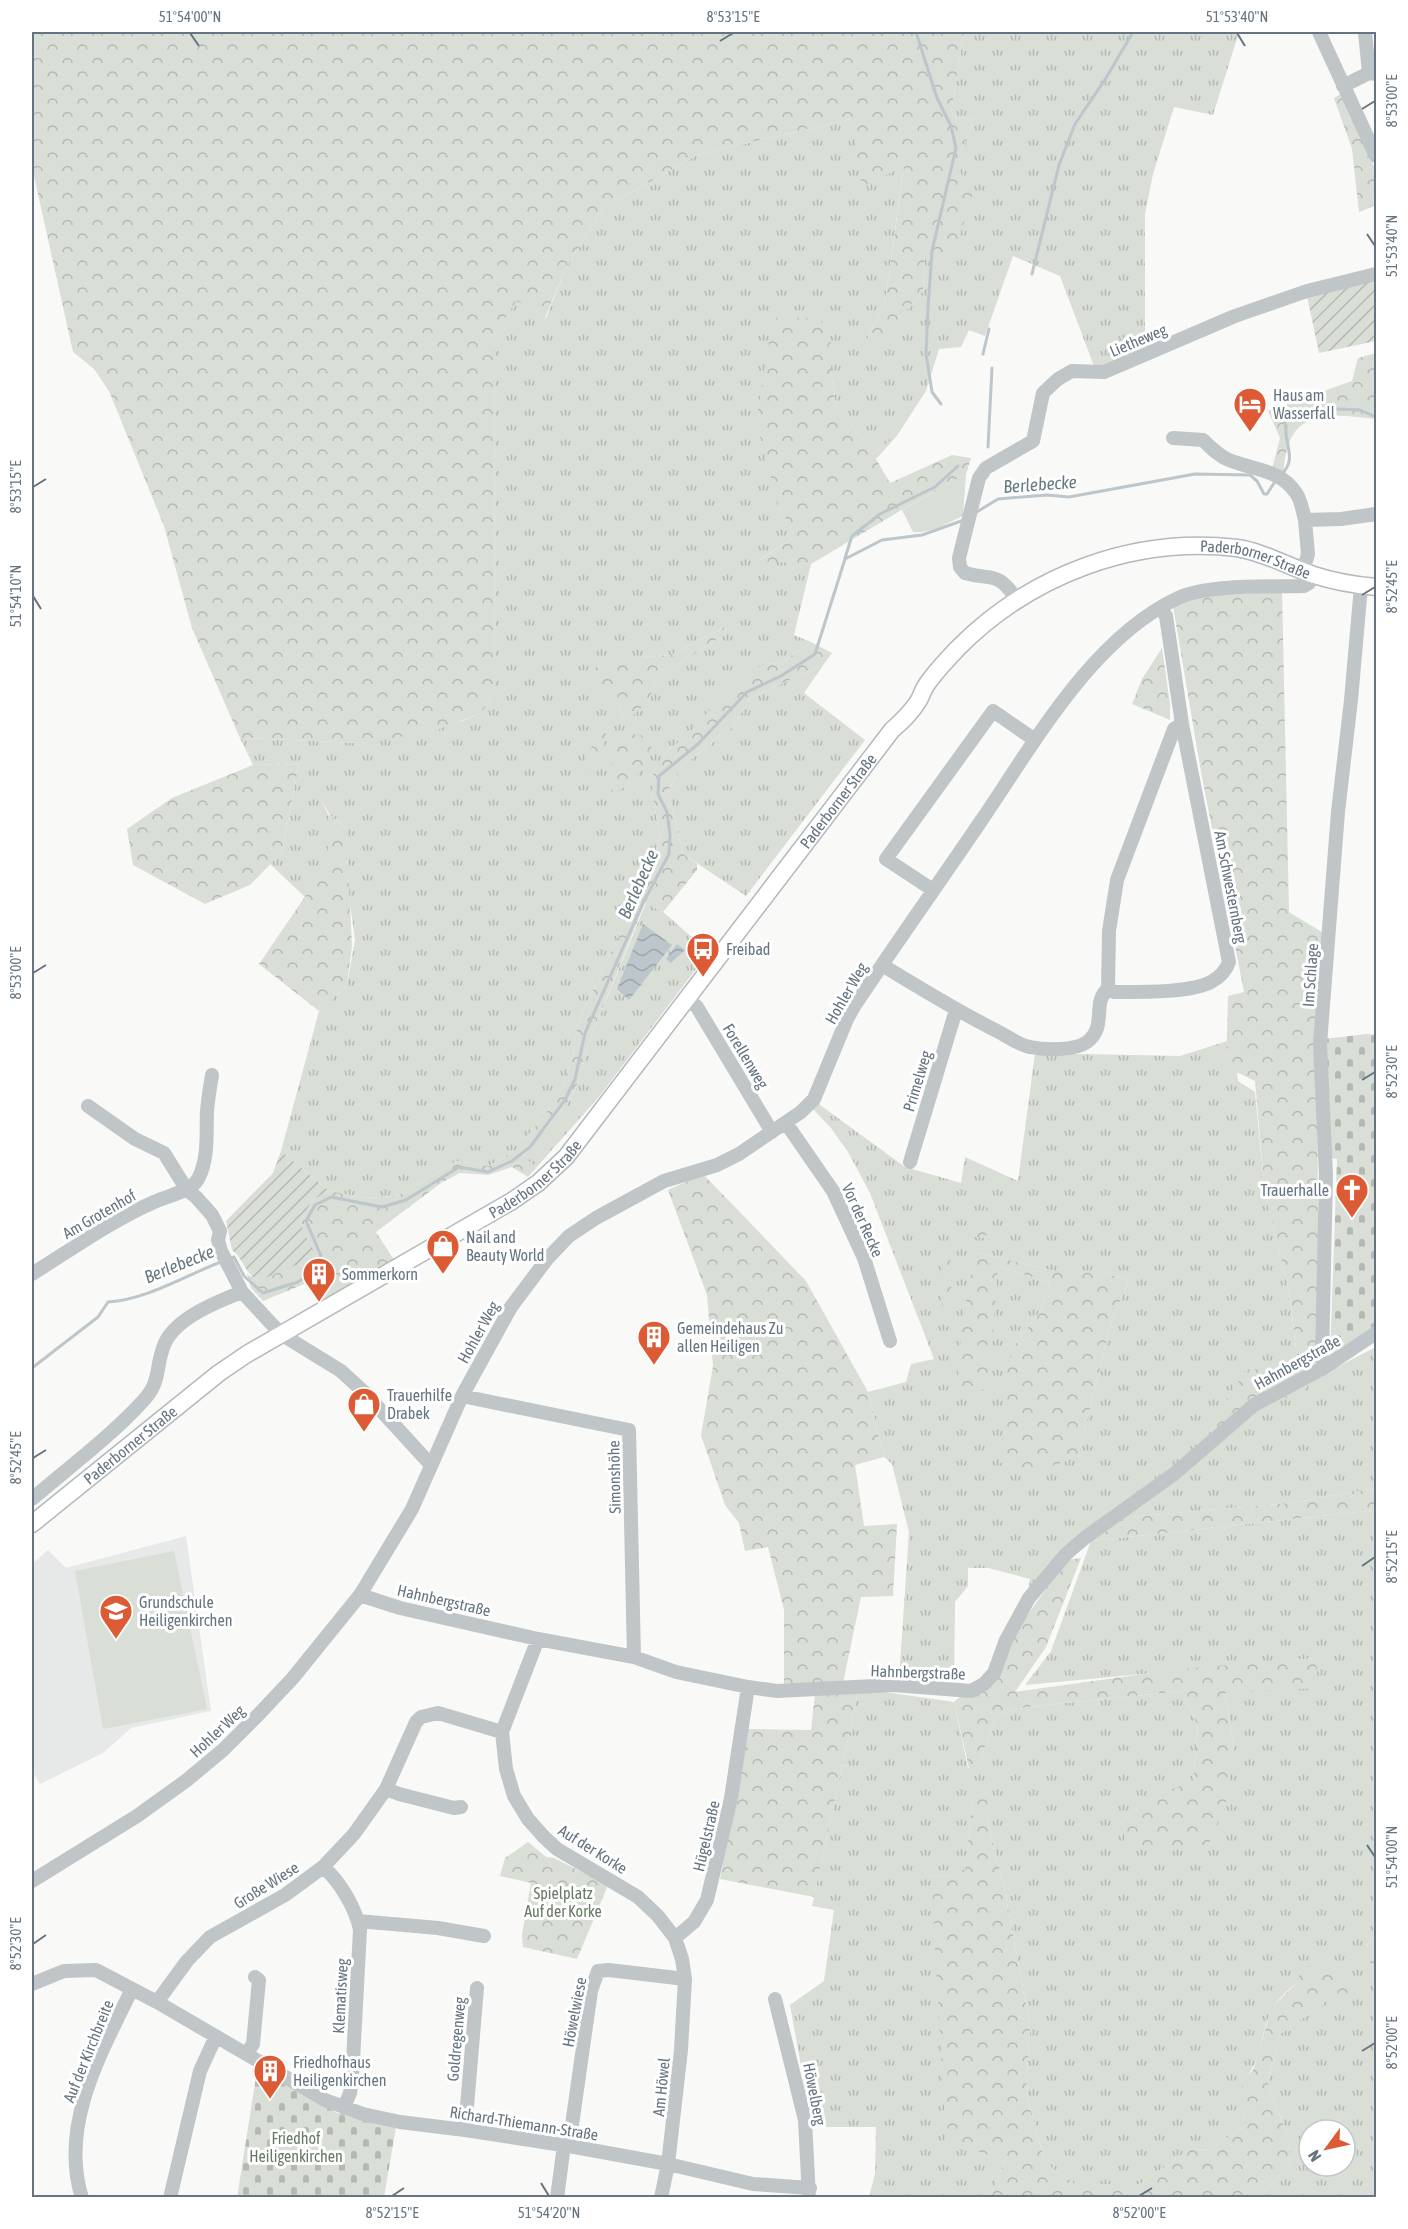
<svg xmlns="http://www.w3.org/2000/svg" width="1408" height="2229" viewBox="0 0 1408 2229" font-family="'Asap Condensed',sans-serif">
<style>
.built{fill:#e7e8e8}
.grass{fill:url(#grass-tufts);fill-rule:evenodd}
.forest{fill:url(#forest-crowns)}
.cemetery{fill:url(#cemetery-stones)}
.garden{fill:url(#garden-furrows)}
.pitch{fill:#d9ded6}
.water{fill:url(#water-waves)}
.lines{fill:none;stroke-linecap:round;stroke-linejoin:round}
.stream{stroke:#bcc6cb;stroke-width:3}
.major-casing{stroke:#b4b9bd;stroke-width:19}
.minor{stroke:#c0c5c8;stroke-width:14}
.major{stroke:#fff;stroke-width:16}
.ticks{fill:none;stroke:#657480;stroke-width:2}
.labels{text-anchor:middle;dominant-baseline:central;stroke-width:6;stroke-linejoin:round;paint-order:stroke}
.street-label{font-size:16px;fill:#657480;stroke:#fff}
.poi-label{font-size:16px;fill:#657480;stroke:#fff;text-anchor:start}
.park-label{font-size:16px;fill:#677964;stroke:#fff}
.water-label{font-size:18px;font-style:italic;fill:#657a81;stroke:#fff}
.neatline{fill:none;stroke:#657480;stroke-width:2}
.ticks-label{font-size:15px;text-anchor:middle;fill:#657480}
</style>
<defs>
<pattern id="grass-tufts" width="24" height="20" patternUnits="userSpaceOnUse" patternTransform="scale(1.5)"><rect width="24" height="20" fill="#d9ded6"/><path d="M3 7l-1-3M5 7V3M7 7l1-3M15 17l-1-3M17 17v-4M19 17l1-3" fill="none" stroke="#b4b9b3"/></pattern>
<pattern id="forest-crowns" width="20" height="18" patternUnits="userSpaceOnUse" patternTransform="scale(1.5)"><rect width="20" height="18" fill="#d9ded6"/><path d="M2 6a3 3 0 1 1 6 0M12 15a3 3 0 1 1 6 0" fill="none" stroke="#b4b9b3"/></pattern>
<pattern id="cemetery-stones" width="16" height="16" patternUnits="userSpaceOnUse" patternTransform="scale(1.5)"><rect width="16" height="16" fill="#d9ded6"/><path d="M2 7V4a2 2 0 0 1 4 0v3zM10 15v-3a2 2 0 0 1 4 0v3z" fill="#b4b9b3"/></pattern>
<pattern id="garden-furrows" width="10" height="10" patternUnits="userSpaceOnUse" patternTransform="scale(1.5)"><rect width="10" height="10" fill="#d9ded6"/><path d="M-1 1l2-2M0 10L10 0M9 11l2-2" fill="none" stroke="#b4b9b3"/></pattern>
<pattern id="water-waves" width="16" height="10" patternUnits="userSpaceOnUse" patternTransform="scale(1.5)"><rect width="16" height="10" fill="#bcc6cb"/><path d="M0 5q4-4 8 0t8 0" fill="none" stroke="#9ca5aa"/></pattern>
</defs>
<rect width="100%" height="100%" fill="#f9f9f7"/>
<path class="built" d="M186,1536L211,1711L131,1728L103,1753L40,1784L32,1771V1564L48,1550L66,1568Z"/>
<path class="grass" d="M964,32H1239L1213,115L1174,107L1153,174L1145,214V340L1149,349L1110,367L1094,366L1060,276L1013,256L985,336L969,330L961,347L939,349L926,391L896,437L873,453L836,405L831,373V344L778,504L795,537L759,560L811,564L794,635L811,642L783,662L765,664L684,738L664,754L652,793L660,836L650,870L578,1022L573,1057L558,1098L516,1150L489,1166L457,1161L397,1196L366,1198L329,1191L281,1151L319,1011L347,985L355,940L349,896L346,828L330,815L321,800L328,814V863L305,897L270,864L282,852L299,764L253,765L240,738L360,743L462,721L481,713L495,692L494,336L516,300L528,305L546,318L565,270L602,209L697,155L851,119L904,165L885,303L866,342L892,326L923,291L925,257L974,118L957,119L951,113ZM725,627L726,634L678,664L654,685L650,699L624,719L616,701L641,657L671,655Z
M824,664L804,693L865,740L746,896L683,854L668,790L681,767L733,727L750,698Z
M646,903L663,912L709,952L598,1098L536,1168L523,1156L568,1102L579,1081L588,1044Z
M1227,1041L1226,1067L1237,1072L1238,1081L1255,1092L1265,1194L1289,1290L1298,1367L1205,1433L1216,1431L1170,1469L1077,1536L1028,1592L1030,1579L988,1568H968V1586L955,1602L954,1684L899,1679L909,1532L892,1464L884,1457L868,1392L906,1382L911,1364L934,1359L870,1193L848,1152L831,1128L812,1108L816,1102L905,1167L961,1183L965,1157L1018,1181L1035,1053L1180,1056ZM975,1252L1054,1271H1100L1129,1281L1112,1319L1078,1457L1015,1345L1040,1311L1050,1283L998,1266Z
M1376,1347V1488L1290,1503L1118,1518L1231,1429L1269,1402Z
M1376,1510V1935L1367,1945L1376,1983L1374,2197H1259L1290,2164L1289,2141L1268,2083L1280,2034L1328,2000L1329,1962C1314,1968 1279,1995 1272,2009C1260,2034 1262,2060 1243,2082L1245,2125L1212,2149L1189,2150L1140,2184H1074L1045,2163L1026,2092L1030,2026L1005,1892L987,1818V1792L973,1799L965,1870L948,1877L931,1875L1005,2160L990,2197H869L875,2174L876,2127H812L790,2005L824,1981L834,1910L812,1906L858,1692L877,1691L954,1702L968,1768L980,1761L995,1716L1027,1707L1182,1691L1198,1726L1193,1782L1157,1795L1122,1820L1127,1849L1234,1751L1225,1693L1315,1658L1025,1685L1051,1651L1091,1541ZM1309,2130H1345V2166H1309Z"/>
<path class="forest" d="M32,32H964L951,113L957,119L974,118L957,167L973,193L953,258L925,257L923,291L892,326L882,353L866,342L885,303L904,166L862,187L851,119L697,155L602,209L565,270L545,318L528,305L516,301L494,336L495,692L481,713L432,732L360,743L240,738L192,628L164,526L109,391L94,369L73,352L32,167Z
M1341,94L1376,171V205L1359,212L1352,149L1334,98Z
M773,318H820L831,344V373L836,405L873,453L896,437L876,459L890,483L952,455L971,458L966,474L905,508L811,564L758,561L795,537L778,504L756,422Z
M1376,353V419C1345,416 1300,406 1288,446C1285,455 1284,465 1283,474L1272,469L1280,438L1268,411L1352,381L1358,358Z
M1282,591L1289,912L1325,934L1317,1032L1319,1367L1302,1394L1269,1402L1231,1429L1204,1433L1246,1370L1298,1366L1289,1290L1265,1194L1255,1081L1226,1067L1228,996L1244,992L1201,772L1173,606L1196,596Z
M725,627L726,634L678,664L654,685L650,699L635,714L624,719L616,701L589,686L596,667L641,657L671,655Z
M811,642L832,653L824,664L750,698L733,727L681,767L668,790L683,854L697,864V870L663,912L645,903L588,1044L579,1081L568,1102L523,1155L536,1168L528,1177L512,1167L488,1175L460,1173L441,1183L376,1232L396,1263L326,1303L314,1280L263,1301L251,1288L247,1274L258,1281L300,1223L312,1200L329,1191L366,1198L397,1196L457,1161L489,1166L516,1150L558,1098L573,1057L578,1022L650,870L660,836L652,793L653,774L664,754L684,738L745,672L765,664L783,662Z
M1162,648L1170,704V720L1132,704L1142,679Z
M599,731L606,733L601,765L585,778L583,765Z
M627,734L641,735L652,748L634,782L612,794C610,775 611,746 627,734Z
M299,764L282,852L250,885L205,904L133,865L127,829L172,798L253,765Z
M328,814L346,828L352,946L347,985L319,1011L259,964L328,863Z
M703,1174L806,1281L868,1392L884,1457L855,1465L864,1526L897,1524L893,1596L861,1597L843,1683L784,1687V1610L768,1547L745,1551L739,1523L725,1505L701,1435L713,1366L707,1295L668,1190Z
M989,1201L1002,1202L985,1238L973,1237Z
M975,1252L1054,1271H1100L1129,1281L1112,1319L1078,1457L1037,1471L1001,1463L1006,1375L1015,1345L1040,1311L1050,1283L998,1266L989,1388L973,1392L957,1387L963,1319Z
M943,1259L953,1261L950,1306L942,1305Z
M1376,1488V1510L1091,1541L1118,1518L1290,1503Z
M1081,1558L1046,1647L1015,1692L1180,1669L1316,1658L1318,1688L1225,1693L1234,1751L1226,1802L1206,1850L1126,1849L1122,1820L1157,1795L1193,1781L1198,1726L1182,1691L1027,1707L995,1716L980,1761L969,1768L954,1702L989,1670L1066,1560Z
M858,1692L814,1897L720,1879L747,1729L811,1730L815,1694Z
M987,1792V1818L1005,1892L1030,2026L1026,2092L1045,2163L1074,2184H1140L1189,2150L1212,2149L1245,2125L1242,2082L1253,2070L1272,2007L1298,1982L1301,1965L1317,1967L1329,1962L1346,1976L1357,1994L1328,2000L1280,2034L1268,2083L1289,2141L1290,2164L1259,2197H990L1005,2160L946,2142L931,1875L948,1877L965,1869L973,1799Z
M528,1842L546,1857L554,1858L608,1885L577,1959L523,1947L522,1935L531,1883L500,1876L505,1858Z
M1376,1935V1983L1370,1963L1367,1945Z
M1376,2083V2197L1374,2198V2197Z"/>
<path class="cemetery" d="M1367,1034L1376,1035V1329L1330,1356L1337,1159L1329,1158L1323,1039Z
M258,2064L337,2113L396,2127L384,2197L237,2198Z"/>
<path class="garden" d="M1376,279V341L1319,353L1307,296Z
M281,1151L329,1191L312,1200L300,1223L315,1257L258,1281C243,1271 244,1259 232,1250L226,1221L273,1173Z"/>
<path class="pitch" d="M966,474L963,516C947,523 930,534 913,532L902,510Z
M556,1121L567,1130L545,1156L534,1147Z
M174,1551L207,1709L103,1729L75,1571Z"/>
<path class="water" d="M643,924L672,945L629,1000L617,989Z
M677,944L685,950L671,963L666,959Z"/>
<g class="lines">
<path class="stream" d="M916,32L937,98L951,126L956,148L932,251L928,308L926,354L932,392L941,404
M1032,274L1059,165L1075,124L1106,78L1133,32
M983,354L989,329
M988,447L992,368
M1281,475C1295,461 1288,451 1286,434C1286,428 1286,425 1284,420L1300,410L1315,408L1360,410L1376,417
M975,513L998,499L1047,495L1069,497L1195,474L1250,475L1257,481L1264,494H1267L1276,480
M845,558L852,536L880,514L935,487L958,466
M230,1258L234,1257L244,1276L263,1293L298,1282L318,1269L321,1256L306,1221L315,1205L331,1197L382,1207L406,1200L459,1167L488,1172L512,1161L530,1147L565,1100L575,1079L585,1033L643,903L669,854L670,835L667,812L658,794L659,776L698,744L747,692L781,676L815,654L845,559L882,540L922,535L964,520
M32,1368L98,1317L108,1302C148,1299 184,1276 221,1262"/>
<g class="major-casing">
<g id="major">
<path id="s1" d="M32,1524L219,1373L247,1354L512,1201L538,1183L566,1157L892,730C902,721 912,712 919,700C922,694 924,688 927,684C936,671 947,660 957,649C1030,575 1133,536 1237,548C1264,552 1289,567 1314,575C1335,582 1355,585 1376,587"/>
</g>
</g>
<path class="minor" d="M1319,32L1376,156
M1365,32L1369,73
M1343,86L1369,73L1376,74
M1173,438L1203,440C1211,448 1219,456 1229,460C1253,470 1280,469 1296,493C1301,500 1303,512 1305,520
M1303,571L1308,554L1305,520L1341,519L1376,514
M1017,600C997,570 993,581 965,573L960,567L959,558L979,478L986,468L1033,441L1043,393L1058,379L1072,371L1104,372L1235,316L1307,291L1376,274
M933,890L886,859L993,711L1035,740
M882,965C920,988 957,1011 997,1031C1007,1036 1019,1045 1030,1047C1044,1050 1075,1051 1087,1042C1108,1026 1091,1003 1108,989L1109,931L1117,880L1174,729L1182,724
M1108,989L1114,992C1139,992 1190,993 1211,982C1220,977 1226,971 1229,962L1182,724L1166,616L1160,608
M688,999L697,1007L772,1132
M88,1106L135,1139L164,1153L187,1190L196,1197L212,1215L220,1231L218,1240L221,1251L242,1292L281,1334L341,1371L365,1393L431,1465
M786,1123L833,1191L864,1258L890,1341
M910,1162L956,1010
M32,1274C72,1249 111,1221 154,1202C167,1196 192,1191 198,1179C209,1159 206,1133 207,1111C208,1099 210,1087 212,1075
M1325,1367L1322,1358L1326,1175L1320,1044L1338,812L1351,700L1361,586
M462,1396L629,1430L634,1657
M32,1499C67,1469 111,1436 142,1402C161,1382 155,1371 163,1348C172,1319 217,1302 242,1292
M360,1595L400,1608L538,1639L634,1657L676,1672L748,1687L777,1691L894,1685L971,1691L984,1684L994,1673L1006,1640L1029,1598L1066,1554L1086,1537L1174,1474L1254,1405L1325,1367L1376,1333
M538,1639L502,1732L506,1769L514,1796L528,1819L544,1837L557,1849L638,1897L658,1916L675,1938
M386,1789L399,1794L454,1808L461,1807
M323,1867C340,1881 356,1909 360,1930L352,2079L350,2093L344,2108
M32,1881L137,1816L187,1780L223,1750L259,1714L292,1679L360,1595L412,1509L462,1396L511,1307L547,1259L569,1236L596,1218L664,1181L717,1165L739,1154L801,1112L814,1099L847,1019L855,1005C896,943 939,883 981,821C1033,745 1092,638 1178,598C1208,584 1269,587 1304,586L1309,583L1313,575
M358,1921L438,1928L484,1936
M32,1984L64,1971L96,1970L157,2002L325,2100L363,2114L400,2122L465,2130L569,2146L668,2164L753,2184L810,2188
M775,1999L805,2120L809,2198
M157,2002L187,1961L210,1937L285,1895L323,1867L354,1834L386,1789L416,1722L421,1717L438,1713L502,1732
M247,2053L253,2044L259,1980L255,1977
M465,2130L477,1988
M569,2146L591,1991L598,1971L609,1970L685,1979
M82,2198C59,2125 101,2053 132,1989
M170,2198L200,2071L216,2036
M557,2198L564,2145
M661,2198L668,2164L681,2050L685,1979L682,1959L675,1938L694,1922L707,1900L731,1798L748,1687"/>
<use href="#major" class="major"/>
</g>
<path class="ticks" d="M190,33L199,46M1237,33L1245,46M720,41L733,33M1362,109L1375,101M1367,234L1375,246M33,487L46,479M1362,595L1375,587M33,596L41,609M33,973L46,965M1362,1080L1375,1072M33,1458L46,1450M1362,1566L1375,1557M1367,1845L1375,1857M33,1944L46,1935M1362,2051L1375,2043M541,2183L549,2196M392,2196L404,2188M1139,2196L1152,2188"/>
<defs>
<g id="hotel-pin" transform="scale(1.725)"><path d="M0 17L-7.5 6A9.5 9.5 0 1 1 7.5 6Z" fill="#dc5b34" stroke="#fff"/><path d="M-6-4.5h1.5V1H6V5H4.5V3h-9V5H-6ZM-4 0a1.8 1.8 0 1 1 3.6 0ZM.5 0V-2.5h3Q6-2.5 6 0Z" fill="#fff"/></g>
<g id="bus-pin" transform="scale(1.725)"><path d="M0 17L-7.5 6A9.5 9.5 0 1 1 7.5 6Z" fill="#dc5b34" stroke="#fff"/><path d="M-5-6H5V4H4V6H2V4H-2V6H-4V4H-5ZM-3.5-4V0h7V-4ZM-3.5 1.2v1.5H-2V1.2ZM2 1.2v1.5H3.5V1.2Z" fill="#fff"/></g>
<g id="church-pin" transform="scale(1.725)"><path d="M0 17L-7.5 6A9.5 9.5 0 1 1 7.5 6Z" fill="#dc5b34" stroke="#fff"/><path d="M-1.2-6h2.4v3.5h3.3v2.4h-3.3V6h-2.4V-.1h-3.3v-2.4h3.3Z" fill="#fff"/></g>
<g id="shop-pin" transform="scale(1.725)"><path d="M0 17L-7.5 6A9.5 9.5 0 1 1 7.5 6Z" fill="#dc5b34" stroke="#fff"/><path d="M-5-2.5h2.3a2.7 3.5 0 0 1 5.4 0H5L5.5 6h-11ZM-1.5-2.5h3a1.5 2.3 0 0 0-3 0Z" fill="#fff"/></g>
<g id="building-pin" transform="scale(1.725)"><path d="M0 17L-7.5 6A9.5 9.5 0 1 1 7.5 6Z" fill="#dc5b34" stroke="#fff"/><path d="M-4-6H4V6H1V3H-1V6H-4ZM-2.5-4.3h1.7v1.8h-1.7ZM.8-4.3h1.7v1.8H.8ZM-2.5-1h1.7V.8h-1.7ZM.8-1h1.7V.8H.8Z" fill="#fff"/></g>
<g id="school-pin" transform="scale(1.725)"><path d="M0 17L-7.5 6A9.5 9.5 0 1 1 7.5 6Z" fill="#dc5b34" stroke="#fff"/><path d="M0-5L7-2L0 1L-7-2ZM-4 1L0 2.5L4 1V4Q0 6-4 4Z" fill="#fff"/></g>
</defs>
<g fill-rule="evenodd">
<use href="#hotel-pin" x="1250" y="404"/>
<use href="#bus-pin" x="703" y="949"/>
<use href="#church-pin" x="1352" y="1190"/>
<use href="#shop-pin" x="443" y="1246"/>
<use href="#building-pin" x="319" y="1274"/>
<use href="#building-pin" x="654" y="1337"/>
<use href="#shop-pin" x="364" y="1404"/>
<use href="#school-pin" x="116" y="1611"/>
<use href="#building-pin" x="270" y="2071"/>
</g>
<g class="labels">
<g class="street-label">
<text transform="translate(1138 340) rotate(-23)">Lietheweg</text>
<text stroke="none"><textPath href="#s1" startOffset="1620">Paderborner Straße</textPath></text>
<text stroke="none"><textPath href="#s1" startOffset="1098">Paderborner Straße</textPath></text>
<text transform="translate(1231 887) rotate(79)">Am Schwesternberg</text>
<text transform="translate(1310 975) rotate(-86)">Im Schlage</text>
<text transform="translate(846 993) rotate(-60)">Hohler Weg</text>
<text transform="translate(746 1056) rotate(59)">Forellenweg</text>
<text transform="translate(917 1081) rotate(-73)">Primelweg</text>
<text stroke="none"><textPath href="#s1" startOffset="612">Paderborner Straße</textPath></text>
<text transform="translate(99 1214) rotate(-30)">Am Grotenhof</text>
<text transform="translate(863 1220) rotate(66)">Vor der Recke</text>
<text transform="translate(478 1332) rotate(-61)">Hohler Weg</text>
<text transform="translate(1297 1362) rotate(-29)">Hahnbergstraße</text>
<text stroke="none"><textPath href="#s1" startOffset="126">Paderborner Straße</textPath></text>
<text transform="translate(614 1477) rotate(-91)">Simonshöhe</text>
<text transform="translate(444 1600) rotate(13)">Hahnbergstraße</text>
<text transform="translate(918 1672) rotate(2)">Hahnbergstraße</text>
<text transform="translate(217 1731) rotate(-43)">Hohler Weg</text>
<text transform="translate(706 1836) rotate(-77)">Hügelstraße</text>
<text transform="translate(593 1849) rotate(32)">Auf der Korke</text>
<text transform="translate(266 1885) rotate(-32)">Große Wiese</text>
<text transform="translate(340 1996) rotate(-87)">Klematisweg</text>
<text transform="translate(574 2012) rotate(-79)">Höwelwiese</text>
<text transform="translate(456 2039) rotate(-85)">Goldregenweg</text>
<text transform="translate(88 2051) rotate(-68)">Auf der Kirchbreite</text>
<text transform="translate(661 2087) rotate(-84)">Am Höwel</text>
<text transform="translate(815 2094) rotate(79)">Höwelberg</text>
<text transform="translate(524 2123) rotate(9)">Richard-Thiemann-Straße</text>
</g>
<g class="poi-label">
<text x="1273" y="395">Haus am<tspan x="1273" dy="18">Wasserfall</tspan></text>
<text x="726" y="949">Freibad</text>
<text x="1329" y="1190" text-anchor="end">Trauerhalle</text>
<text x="466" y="1237">Nail and<tspan x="466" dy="18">Beauty World</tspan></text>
<text x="342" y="1274">Sommerkorn</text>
<text x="677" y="1328">Gemeindehaus Zu<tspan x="677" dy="18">allen Heiligen</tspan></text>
<text x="387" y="1395">Trauerhilfe<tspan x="387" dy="18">Drabek</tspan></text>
<text x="139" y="1602">Grundschule<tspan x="139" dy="18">Heiligenkirchen</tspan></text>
<text x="293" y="2062">Friedhofhaus<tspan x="293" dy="18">Heiligenkirchen</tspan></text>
</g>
<g class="park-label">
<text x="563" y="1893">Spielplatz<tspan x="563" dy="18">Auf der Korke</tspan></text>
<text x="296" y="2138">Friedhof<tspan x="296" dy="18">Heiligenkirchen</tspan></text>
</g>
<g class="water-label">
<text transform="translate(1040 484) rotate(-4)">Berlebecke</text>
<text transform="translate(638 884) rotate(-66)">Berlebecke</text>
<text transform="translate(179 1264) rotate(-22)">Berlebecke</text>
</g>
</g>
<rect width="1408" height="2229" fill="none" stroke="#ffffff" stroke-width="66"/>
<g transform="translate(1327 2148) rotate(237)"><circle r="28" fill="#ffffff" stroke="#c1c7cc" stroke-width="1.5"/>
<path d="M0-4.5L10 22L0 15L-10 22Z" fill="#dc5b34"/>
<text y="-9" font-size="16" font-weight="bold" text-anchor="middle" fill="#657480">N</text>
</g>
<rect x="33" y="33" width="1342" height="2163" class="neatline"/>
<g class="ticks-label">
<text x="190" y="22">51°54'00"N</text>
<text x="733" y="22">8°53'15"E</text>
<text x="1237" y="22">51°53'40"N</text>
<text transform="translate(1392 101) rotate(-90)" y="5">8°53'00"E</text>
<text transform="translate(1392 246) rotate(-90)" y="5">51°53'40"N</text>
<text transform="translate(16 487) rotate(-90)" y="5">8°53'15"E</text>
<text transform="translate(1392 587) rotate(-90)" y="5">8°52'45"E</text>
<text transform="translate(16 596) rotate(-90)" y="5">51°54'10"N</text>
<text transform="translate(16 973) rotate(-90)" y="5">8°53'00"E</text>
<text transform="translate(1392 1072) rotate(-90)" y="5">8°52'30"E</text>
<text transform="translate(16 1458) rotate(-90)" y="5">8°52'45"E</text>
<text transform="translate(1392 1557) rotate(-90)" y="5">8°52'15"E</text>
<text transform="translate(1392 1857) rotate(-90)" y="5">51°54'00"N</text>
<text transform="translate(16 1944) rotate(-90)" y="5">8°52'30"E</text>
<text transform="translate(1392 2043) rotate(-90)" y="5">8°52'00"E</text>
<text x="392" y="2218">8°52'15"E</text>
<text x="549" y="2218">51°54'20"N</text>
<text x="1139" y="2218">8°52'00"E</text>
</g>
</svg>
